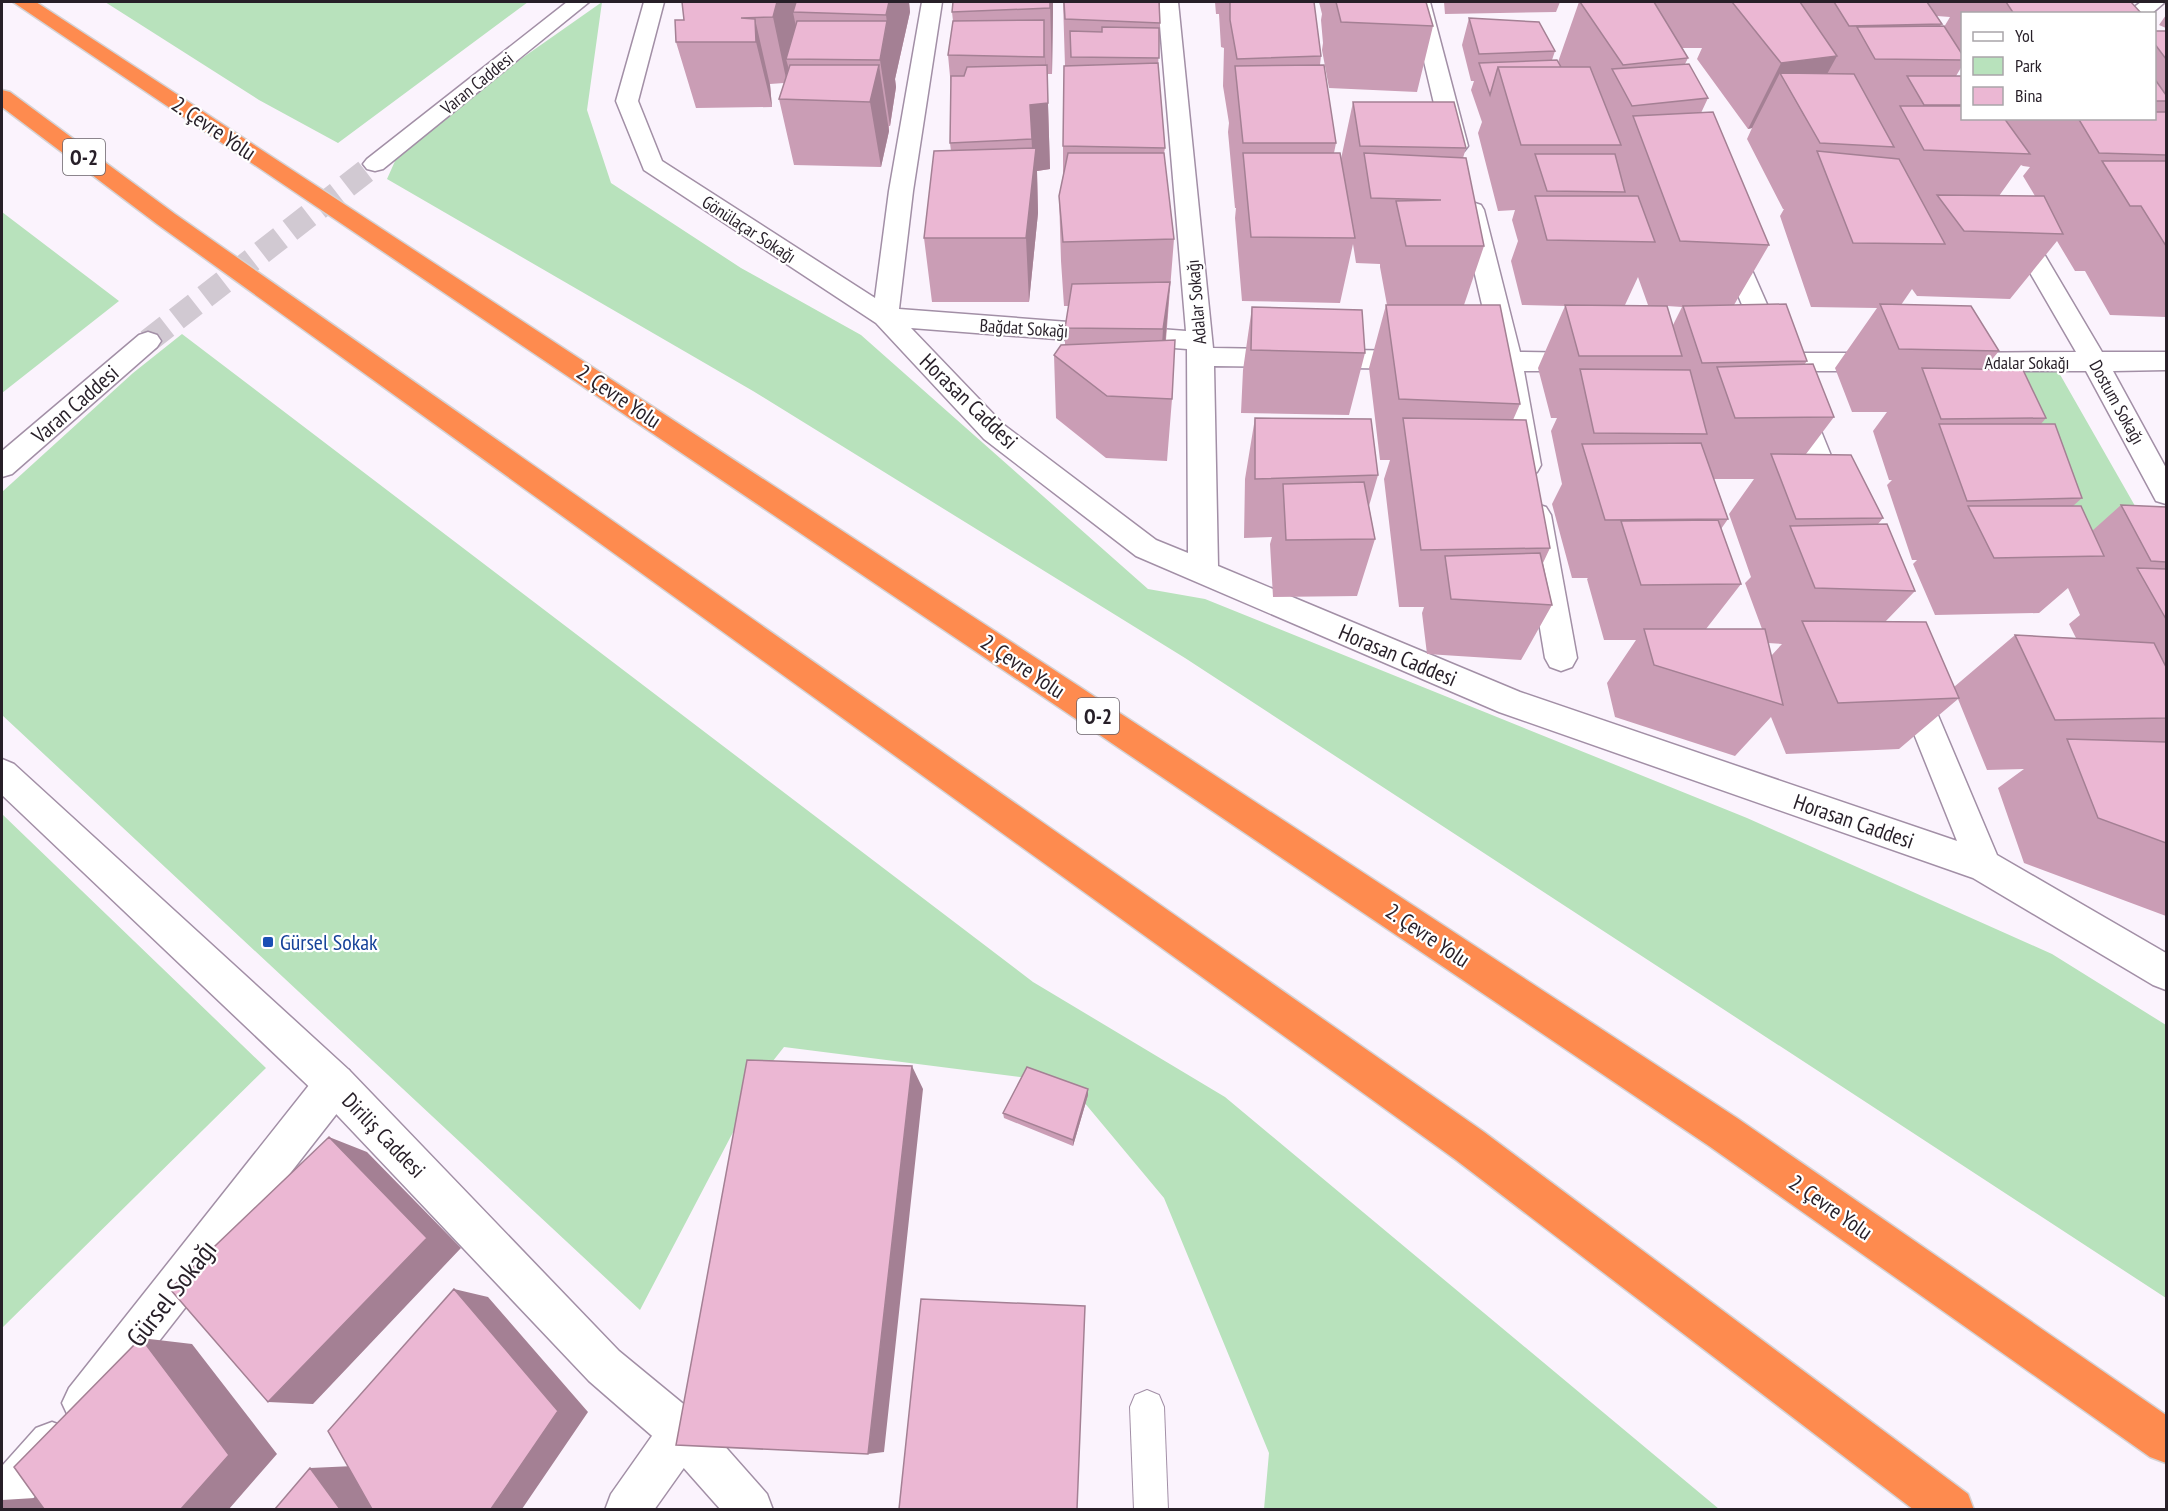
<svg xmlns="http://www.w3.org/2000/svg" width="2168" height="1511" viewBox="0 0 2168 1511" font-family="'PT Sans Narrow',sans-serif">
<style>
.green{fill:#b8e2bc}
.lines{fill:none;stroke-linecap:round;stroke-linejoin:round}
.secondary-tunnel{stroke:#d1c9d2;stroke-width:24;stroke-dasharray:24 12;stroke-linecap:butt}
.lane-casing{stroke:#a28fa6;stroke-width:2}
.street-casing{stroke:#a28fa6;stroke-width:3}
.secondary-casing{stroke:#a28fa6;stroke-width:3}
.highway-casing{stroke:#d4d2d4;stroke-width:3}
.lane{fill:#fff;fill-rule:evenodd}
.street{fill:#fff;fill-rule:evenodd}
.secondary{fill:#fff;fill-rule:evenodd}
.highway{fill:#fe8b4f;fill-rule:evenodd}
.wall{fill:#ca9db5;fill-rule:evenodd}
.shaded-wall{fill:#a48094}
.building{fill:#ebb7d3;stroke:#a48094;stroke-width:1.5}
.transit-dot{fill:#1a4fb4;stroke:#fff;stroke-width:2}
.labels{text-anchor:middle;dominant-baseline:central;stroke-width:4.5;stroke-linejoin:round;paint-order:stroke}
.far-street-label{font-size:18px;fill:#271f28;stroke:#fff}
.shield{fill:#fff;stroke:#686268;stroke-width:1.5}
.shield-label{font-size:21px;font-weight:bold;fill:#271f28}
.street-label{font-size:22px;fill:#271f28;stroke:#fff}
.transit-label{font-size:22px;fill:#164399;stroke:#fff;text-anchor:start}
.near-street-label{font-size:27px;fill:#271f28;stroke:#fff}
</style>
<rect width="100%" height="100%" fill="#fbf3fd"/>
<path class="green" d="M105,2H528L338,143L259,100Z
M602,2L587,110L611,183L741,268L861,335L1148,589L1205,599L1747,818L2052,954L2166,1025V1298L1185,658L753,391L387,179L404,141Z
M2,212L119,301L2,393Z
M182,334L1033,982L1225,1097L1719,1509H1264L1269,1453L1164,1198L1068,1083L784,1047L765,1071L640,1310L2,715V492L133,373Z
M1940,370L2058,371L2163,555L2032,554Z
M2,814L266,1068L2,1328Z"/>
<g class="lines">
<path class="secondary-tunnel" d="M148,341L375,164"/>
<g class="lane-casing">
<path id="lane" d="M1147,1390L1159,1395L1164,1407L1168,1510H1134L1130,1407L1135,1395Z"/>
</g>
<g class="street-casing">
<path id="street" d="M644,2H664L638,101L662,161L875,298L889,191L922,2H942L913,191L899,309L1186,331L1158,2H1178L1213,348L1415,351L1424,353L1428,360L1424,367L1415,369L1214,366L1218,566L1520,692L1957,841L1894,684L1899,675L1910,671L1921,675L1997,855L2166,953V990L2153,985L1973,878L1499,712L1136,556L984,439L876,323L644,170L616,101ZM911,328L1187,349L1188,553L1156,540L1004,425Z
M1410,2H1430L1468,146L1464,151H1448L1444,146Z
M2141,2H2165L2151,14H2125Z
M1472,202L1481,205L1484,210L1520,352L1586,353L1595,355L1599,362L1595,369L1586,371H1524L1541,465L1537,472L1527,476L1517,472L1513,465L1497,371L1458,368L1454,361L1458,354L1493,352L1460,210L1463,205Z
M2015,218L2024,220L2102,352H2166V370L2113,371L2166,468V504L2156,501L2086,371H1947L1938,369L1934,362L1938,355L1947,353L2076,352L2003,226L2006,220Z
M1728,235L1737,237L1740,243L1785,345L1777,353H1883L1892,355L1896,362L1892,369L1883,371H1761L1752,369L1748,362L1752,355L1767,353L1759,345L1716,243L1719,237Z
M1796,394L1806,397L1810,404L1847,495L1843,503L1833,506L1823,503L1819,495L1782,404L1786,397Z
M1536,504L1546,507L1551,515L1577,658L1572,667L1561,671L1550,667L1545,658L1521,515L1526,507Z
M335,1065L349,1070L354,1084L349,1098L99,1418L84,1425L69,1418L62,1403L69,1388L321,1070Z
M682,1410L698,1416L704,1432L698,1448L654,1510H605L611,1494L666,1416Z
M52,1422L68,1428L74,1444C63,1471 42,1490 21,1510H2V1466L36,1428Z"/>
</g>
<g class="secondary-casing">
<path id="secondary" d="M567,2H589L383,169L375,171L367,169L363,164L367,159Z
M148,332L157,335L161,341L157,347L12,474L2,477V451L139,335Z
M2,759L14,764L349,1070L619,1351L698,1416L767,1494L773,1510H721L666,1448L589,1381L321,1098L2,795Z"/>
</g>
<g class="highway-casing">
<path id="highway" d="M13,2H36L1737,1118L2166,1415V1463L2150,1457L1709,1146Z
M2,90L10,92L175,214L1484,1132L1968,1494L1974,1510H1914L1456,1160L157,224L2,107Z"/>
</g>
<use href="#lane" class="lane"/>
<use href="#street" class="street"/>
<use href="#secondary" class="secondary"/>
<use href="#highway" class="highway"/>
</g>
<path class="wall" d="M682,2H909L910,12L895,79L896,87L890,126H889V131L881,167L794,165L779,99L784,83L770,84L772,107L696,108L676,42L684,20Z
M953,2H1053L1052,74H1047L1050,169L1037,171L1038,213L1029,302H932L924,238L951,151L950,143L951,87L948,55L953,21L952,12Z
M1063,2H1160V23L1158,68L1165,148L1164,153L1174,239L1166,340L1172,399L1167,461L1106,458L1056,418L1054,355L1065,345V328L1069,306H1064L1061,261L1059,196L1063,176V146L1065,66Z
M1215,2H1314L1321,56L1320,65L1336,143L1334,153L1341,159L1353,102L1466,148L1463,158L1484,246L1464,305L1520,404L1513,420L1550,548L1543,563L1552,605L1521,660L1427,654L1422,613L1424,607H1399L1384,479L1390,460H1380L1369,368L1386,305H1387L1380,267V264L1356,263L1353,244L1340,303L1242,301L1235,218L1236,208H1235L1228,132L1229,123L1223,86L1224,48L1221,47L1219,14H1216Z
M1319,2H1426L1433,26L1417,92L1329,88L1322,50L1323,43L1321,20L1322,14Z
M1444,2H1560L1556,12L1445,14Z
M1579,2H2131L2140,14H1962V66L1956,76H1962V118H2154V31H2166V317L2110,315L2085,271H2075L2057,241L2010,299L1917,296L1912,289L1901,305L1999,351L1984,369L2046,418L2041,424L2082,498L2073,506L2092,531L2121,505L2166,507V916L2024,863L1998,788L2024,769L1987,770L1958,699L1899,749L1786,754L1771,717L1735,756L1615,717L1607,683L1636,640H1604L1587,579L1588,578H1572L1552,504L1562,484L1551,431L1557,418H1551L1538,368L1565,306L1522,305L1511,261L1518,241L1512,220L1515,210L1498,211L1478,133L1482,122L1471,90L1474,81H1471L1462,45L1469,18L1555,51L1552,60L1558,62ZM1937,16L1950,17L1944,27L1940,26L1942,24ZM1682,48H1702L1697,59L1748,129L1752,128L1747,139L1783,209H1784L1780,216L1811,307L1877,308L1835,368L1852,412H1887L1873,431L1889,480H1892L1887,485L1912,560H1917L1913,564L1935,615L2039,613L2068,588L2080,615L2069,624L2076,638L2015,635L1954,687L1885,622L1915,591L1878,524L1883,518L1806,454L1834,417L1804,365L1807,361L1734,305L1769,245L1701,113L1708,98L1685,64L1688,58ZM2021,165L2023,166L2030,167L2023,176L2035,196H1999ZM1638,277L1648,305H1625ZM1667,306L1682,307L1673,325ZM1714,479H1754L1729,514L1751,577L1745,583L1762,629H1706L1741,584L1721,529L1728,519ZM1768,643L1782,644L1771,656Z
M2166,15V28L2159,25Z
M1252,307L1365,353L1349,415L1241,413L1243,370Z
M1255,418L1378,475L1369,506L1375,539L1357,596L1273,597L1270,544L1272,537L1244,538L1245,479Z
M1088,1089V1095L1073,1146L1004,1118L1003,1113Z"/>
<path class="shaded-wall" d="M777,2H796L793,12L796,27L786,59L790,73L787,83L773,17Z
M889,2H909L910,12L895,79L896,87L890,126L880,60L887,23L886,15Z
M1050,2H1053V12L1052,74Z
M755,19L770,85L772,107L756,42Z
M1044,20L1046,86L1048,103L1050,169L1037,171L1038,213L1029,302L1026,238L1033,171L1030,105L1046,103Z
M1837,56L1804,116L1780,73L1752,128L1748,129L1781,63Z
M879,65L889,131L881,167L870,102Z
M1170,282L1165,346L1159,392L1163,329Z
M912,1066L923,1089L884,1452L868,1454Z
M1088,1089V1095L1073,1146V1140Z
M329,1137L367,1152L461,1248L313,1404L268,1402Z
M454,1289L488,1297L588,1412L522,1509H491Z
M141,1338L192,1344L277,1454L229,1509H181Z
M354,1466L386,1509H340L310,1468Z
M51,1497L62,1509H2V1500Z"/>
<path class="building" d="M682,2H777L773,17L741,18L755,19L756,42H676L675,20H684Z
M796,2H889L886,15L793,12Z
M953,2H1050V8L952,12Z
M1064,2H1159L1160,23L1065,19Z
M1230,2H1314L1321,56L1237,59L1230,20Z
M1336,2H1426L1433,26L1341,22Z
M1580,2H1654L1688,58L1623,65Z
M1732,2H1800L1837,56L1781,63Z
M1834,2H1927L1942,24L1849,26Z
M2006,2H2131L2141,13L2014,14Z
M1469,18L1539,22L1555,51L1479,54Z
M1044,20V57L948,55L953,21Z
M797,21H887L880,60L786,59Z
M1944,26L1962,54V60L1875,59L1857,27Z
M1102,27L1159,28V58L1071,57L1070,31L1102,32Z
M2154,31H2166V59L2154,43Z
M1557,60L1561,67H1498L1490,95L1479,63Z
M1158,63L1165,148L1063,146L1064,66Z
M1689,64L1708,98L1632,106L1612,69Z
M790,65H879L870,102L779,99Z
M1047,65L1048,103L1030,105L1032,139L950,143L951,76H964L967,67Z
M1324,65L1336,143H1243L1235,66Z
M1498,67H1590L1621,145H1521Z
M1780,73L1854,74L1894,147L1820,143Z
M1907,76H1962V105H1924Z
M2154,78L2166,95V101H2154Z
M1353,102H1454L1466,148L1360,146Z
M1900,106H1962V118H2004L2030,154L1924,150Z
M1713,112L1769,245L1680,241L1633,116Z
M2154,112H2166V155L2099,153L2078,118H2154Z
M1036,148L1026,238H924L934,151Z
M1817,151L1899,159L1945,244L1853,243Z
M1068,153H1164L1174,239L1063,242L1059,196Z
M1243,153H1340L1355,238L1251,237Z
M1364,153L1466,158L1484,246H1406L1396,201L1441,200L1371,198Z
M1535,154H1615L1625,192L1547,191Z
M2102,161H2166V246L2141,206H2130Z
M1937,195L2044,196L2063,234L1964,231Z
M1535,196H1638L1655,242L1547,240Z
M1170,282L1163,329L1065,328L1072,284Z
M1786,304L1807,361L1702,363L1683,306Z
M1880,304L1971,306L1999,351L1899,349Z
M1386,305H1500L1520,404L1399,399Z
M1565,305L1667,306L1682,356H1579Z
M1252,307L1362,310L1365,353L1251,350Z
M1175,340L1172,399L1107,396L1054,355L1061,345Z
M1813,364L1834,417L1735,418L1717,367Z
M1922,368L2023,370L2046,418L1941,419Z
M1580,369L1690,370L1707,434L1594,433Z
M1255,418L1371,419L1378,475L1255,479Z
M1403,418L1526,420L1550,548L1421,550Z
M1939,424H2055L2082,498L1967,501Z
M1701,443L1728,519L1605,520L1582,444Z
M1771,454L1851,455L1883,518L1796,519Z
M1364,482L1375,539L1286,540L1283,484Z
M2121,505L2166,507V562L2151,561Z
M1968,506H2081L2104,556L1994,558Z
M1718,520L1741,584L1641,585L1621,521Z
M1887,524L1915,591L1815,588L1790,526Z
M1540,553L1552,605L1451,599L1445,556Z
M2137,568L2166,569V619Z
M1802,621L1926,622L1959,698L1838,703Z
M1644,629H1765L1783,705L1654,665Z
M2015,635L2154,643L2166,667V718L2055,720Z
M2067,739L2166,742V843L2098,818Z
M747,1060L912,1066L868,1454L676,1445Z
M1027,1067L1088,1089L1073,1140L1003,1113Z
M329,1137L427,1238L268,1402L170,1289Z
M454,1289L558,1411L491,1509H372L328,1431Z
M921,1299L1085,1306L1077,1509H899Z
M141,1338L229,1455L181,1509H44L14,1467Z
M310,1468L340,1509H275Z"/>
<rect class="transit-dot" x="262" y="936" width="12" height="12" rx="3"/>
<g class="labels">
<g class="far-street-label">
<text transform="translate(477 83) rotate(-39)">Varan Caddesi</text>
<text transform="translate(749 229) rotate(33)">Gönülaçar Sokağı</text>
<text transform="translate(1196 302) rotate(-95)">Adalar Sokağı</text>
<text transform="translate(1024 328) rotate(4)">Bağdat Sokağı</text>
<text x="2027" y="362">Adalar Sokağı</text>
<text transform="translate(2117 402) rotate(61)">Dostum Sokağı</text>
</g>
<g class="shield">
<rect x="63" y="139" width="42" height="36" rx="4.5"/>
<rect x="1077" y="698" width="42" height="36" rx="4.5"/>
</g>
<g class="shield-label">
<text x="84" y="157">O-2</text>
<text x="1098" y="716">O-2</text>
</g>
<g class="street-label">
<text transform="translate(214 128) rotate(34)">2. Çevre Yolu</text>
<text transform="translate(619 396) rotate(34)">2. Çevre Yolu</text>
<text transform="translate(969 401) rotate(44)">Horasan Caddesi</text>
<text transform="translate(75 404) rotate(-41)">Varan Caddesi</text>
<text transform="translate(1398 655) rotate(23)">Horasan Caddesi</text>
<text transform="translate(1023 666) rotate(34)">2. Çevre Yolu</text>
<text transform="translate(1854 821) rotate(19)">Horasan Caddesi</text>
<text transform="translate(1428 935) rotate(34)">2. Çevre Yolu</text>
<text transform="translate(384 1135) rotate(46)">Diriliş Caddesi</text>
<text transform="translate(1831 1207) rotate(35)">2. Çevre Yolu</text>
</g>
<g class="transit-label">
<text x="280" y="942">Gürsel Sokak</text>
</g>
<g class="near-street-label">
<text transform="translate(171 1293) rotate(-52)">Gürsel Sokağı</text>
</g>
</g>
<rect width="2168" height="1511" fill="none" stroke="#271f28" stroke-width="6"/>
<rect x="1961" y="12" width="195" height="108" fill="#ffffff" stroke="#a9a5a9" stroke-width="1.5"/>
<rect x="1973" y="32" width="30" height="9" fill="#ffffff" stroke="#a9a5a9" stroke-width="1.5"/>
<text x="2015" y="42" font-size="18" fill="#271f28">Yol</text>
<rect x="1973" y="57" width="30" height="18" fill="#b8e2bc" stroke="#a9a5a9" stroke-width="1.5"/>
<text x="2015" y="72" font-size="18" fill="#271f28">Park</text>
<rect x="1973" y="87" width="30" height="18" fill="#ebb7d3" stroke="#a9a5a9" stroke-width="1.5"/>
<text x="2015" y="102" font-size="18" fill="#271f28">Bina</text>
</svg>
